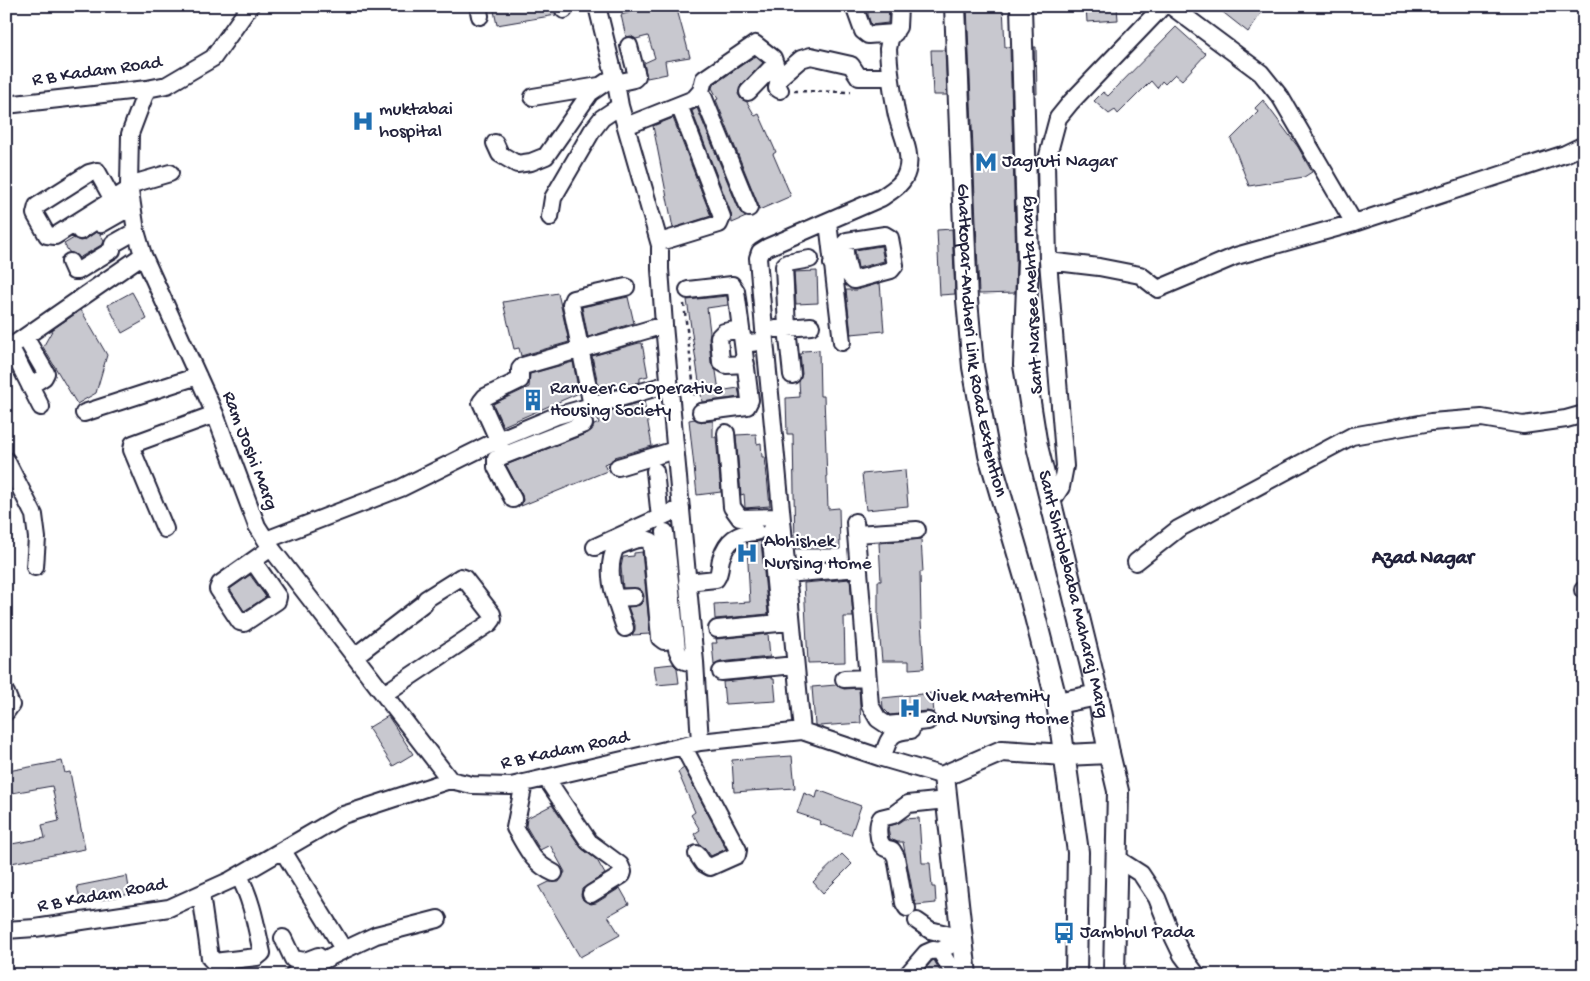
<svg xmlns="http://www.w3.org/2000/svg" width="1590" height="981" viewBox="0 0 1590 981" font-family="'Gochi Hand',sans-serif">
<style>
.building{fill:#c8c8cf;stroke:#22223b}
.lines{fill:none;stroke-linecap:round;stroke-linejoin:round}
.minor-casing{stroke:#22223b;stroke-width:20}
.major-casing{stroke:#22223b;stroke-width:24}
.path{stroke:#22223b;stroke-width:2.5;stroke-dasharray:4 4;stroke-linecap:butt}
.minor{stroke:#fff;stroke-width:16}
.major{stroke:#fff;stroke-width:20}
.labels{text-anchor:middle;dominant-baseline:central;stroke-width:4.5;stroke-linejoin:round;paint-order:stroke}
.street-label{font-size:19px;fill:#22223b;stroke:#fff}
.poi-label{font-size:19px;fill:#22223b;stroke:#fff;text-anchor:start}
.neighbourhood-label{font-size:20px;font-weight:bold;fill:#22223b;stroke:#fff}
</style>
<rect width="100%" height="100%" fill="#fff"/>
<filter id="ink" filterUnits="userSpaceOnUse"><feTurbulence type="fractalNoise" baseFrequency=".02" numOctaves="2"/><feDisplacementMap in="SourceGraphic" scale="10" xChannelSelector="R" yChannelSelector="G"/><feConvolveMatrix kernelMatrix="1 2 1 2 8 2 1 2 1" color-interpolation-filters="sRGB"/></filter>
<g filter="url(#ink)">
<path class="building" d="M493,6H554L556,15L497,25Z
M644,6H676L690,57L665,61L667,74L647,78L644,63L655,58L648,36L636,39L631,36L626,37L621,15L644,8Z
M868,6H889L888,23L871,25L868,15Z
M967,6H1003L1005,47H1010L1016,261L1015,293L979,294Z
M1086,6H1117L1118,20L1087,22Z
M1215,6H1266L1248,32Z
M1176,27L1206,54L1182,80L1175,74L1165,84L1162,81L1157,88L1151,81L1118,114L1115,110L1109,114L1094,101L1103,92L1108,96Z
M1034,47H1036L1037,94H1035Z
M931,50H945L947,95H933Z
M755,56L763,63L741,85L738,94L741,99L747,102L755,116L759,114L776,152L773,154L791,196L759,210L758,204L716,100L718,99L712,88L713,85Z
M1263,100L1298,147L1312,172L1304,177L1249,186L1231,139L1258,112L1255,108Z
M697,108L740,212L746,217L732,223L731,213L692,111Z
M673,118L711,216L673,228L653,126Z
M952,229L955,294L940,295L937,230Z
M96,232L100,234L104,240L103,244L79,258L75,254L69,252L64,244L74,238L80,241L85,240Z
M881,246L884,261L858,268L855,250Z
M817,271L818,303L796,304L794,272Z
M880,283L884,331L851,334L846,290H857Z
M132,292L147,319L122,333L108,305Z
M558,293L569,342L521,356L519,348L514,349L503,302Z
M727,296L728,305L707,308L710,332L709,338L711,363L716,371L719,391L738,388L740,397L702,402L687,300Z
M628,297L634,323L588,337L582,307Z
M81,310L107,355L96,393L77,404L43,347L53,329Z
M639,343H642L648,376L640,378V382L600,393L592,356Z
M819,350L820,396H824L828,509L839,508L840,549H795L793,434H787L786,398L800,397L799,382L802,374L800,354H802L803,351Z
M573,362L579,393L503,426L493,404L529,387L530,374Z
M644,401L652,446L615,457L610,462L604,464L607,471L521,506L523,500L522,495L506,465L588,433L592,430L594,425L599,423L596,415Z
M695,419L702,422L713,421V437H716L721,492L697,495L689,420Z
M756,434L757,444L761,443L762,457H765L770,506L745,508L744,494L741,495L736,435Z
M905,470L908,506L866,510L862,474Z
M921,539L923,572H920L921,621L924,668L909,669V661H882L878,618V581H881L879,543Z
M761,541L768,614L715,619L714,604L750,602L747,544Z
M642,552L650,634L632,635L635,630V625L628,607L640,605L643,601L644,596L642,591L638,588H623L621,567L623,557L634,556V553Z
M250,575L266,597L244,611L230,589Z
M850,579L853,617H844L845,662L808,663L804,583Z
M768,634L770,657L720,662L714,665L712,643H717L716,639Z
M673,664L677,668L679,683L657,685L654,666Z
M772,677V679H774L776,701L725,704L723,682Z
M836,685L844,689L859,688L861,723L819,726L815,725L812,687Z
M932,693L934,713L927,711L890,715L883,708L882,698Z
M388,716L413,754L393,766L368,728Z
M792,756L795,788L734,792L732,760Z
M62,761L65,773L70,772L85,849L6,864V845L45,838L42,825L59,821L52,786L12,793L8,771Z
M684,768L726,849L711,856L705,848L700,845L694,834L700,830L691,815L695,812L678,772Z
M818,790L861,806L851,835L820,824L821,821L797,813L804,793L816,798Z
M552,805L581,848L597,860L605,874L582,889L581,895L583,900L591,904L596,903L620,888L629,904L608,916L620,935L580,957L539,887L549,882H559L565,872L550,845L540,850L526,826L527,818Z
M919,818L922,863H930L932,887H935L936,903L916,905L914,899L903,842H897L890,839L888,829L889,826L899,823L905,819Z
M842,854L852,864L823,893L813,882Z
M127,876L130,894L81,904L77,886Z
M934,960L942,975H920L932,961Z"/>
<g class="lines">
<g class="minor-casing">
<path id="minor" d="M478,6L480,16
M564,6V10
M597,6L616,83L620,106L660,245V269L664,325L695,662L700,742
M854,6L863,31L868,35L895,33
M1171,6L1261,73L1281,98L1354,223
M616,83L634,79L637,76L629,46
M147,89L130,134L129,185L136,231L143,255L215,414L257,526L271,548L450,780
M780,90L777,88L779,78L801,59L811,56L851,65L859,77H890
M701,91L749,208
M533,97L599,86
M6,105L147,89L167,85L213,58L250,6
M626,126L694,99L701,91L704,79L755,44L773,58L775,64L748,92
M495,143L500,154L517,164L531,162L546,156L590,93L615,76
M129,185L170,173
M113,200L97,171L89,173L37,206L35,214L47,235L55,236L128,190
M550,217L553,198L592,131L602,118L620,106
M828,222L842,342
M80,231L97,220L101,224L131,207
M660,242L719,224L722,217L679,105
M1048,261L1099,267L1140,275L1158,289L1236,256L1354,223L1565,154L1584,145
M70,262L74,271H78L112,250L113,244L136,231
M832,264L846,260L850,276L854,280L891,270L895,265L890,238L885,235L847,241L844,244L846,260
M688,290L732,285L736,291L743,344
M741,329L724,332L719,337L721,362L726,365L746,364
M776,329L811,326
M25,337L46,373L44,377L30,386
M11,348L41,407
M6,350L143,255
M792,375L787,328L784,266L787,263L810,259
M592,406L571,304L573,299L626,287
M701,412L747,406L750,400L743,344L765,341
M84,413L198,376
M726,433L732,507L740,518L781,517
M505,455L584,424
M6,460L34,515L37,538L35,567
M618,467L675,450
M655,471L660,518
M513,499L496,467V459L505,455L481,402L485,397L520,380V369L523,366L664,325
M1052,501L1061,487L1065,466L1048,261L1046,163L1058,118L1071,102L1163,6
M855,522L870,705L878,719L887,725L928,721
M165,529L132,450L133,444L215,414
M770,531L779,623
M665,532L677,649C681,660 683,663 695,662
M856,534L917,530
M266,540L401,488L498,440L556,416L669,384
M595,547L681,508
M253,561L278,597L277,601L244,623L240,622L218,589L220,584L271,548
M1136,562L1178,529L1352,436L1431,422L1482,418L1523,425L1566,419L1584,414
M786,574L859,568
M687,582L716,579C721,572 719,567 721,559C727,540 737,533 756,532
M1583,590H1584
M616,598L634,597
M625,628C617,604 603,572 616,547C627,543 639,535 651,541L660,638L664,641L676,639
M717,629L789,622
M355,656L424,603L426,599L461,577L464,578L492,614L493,619L490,623L384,694
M721,672L795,665
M844,679L867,678
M6,693L11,705L6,712
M802,731L765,341L758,258L760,252L768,247L881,198C891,191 904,184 907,171C913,152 899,130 896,111C892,90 889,70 888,49L890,39L898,27L899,6
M683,746L738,850L737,855L710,867L703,863L697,854
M882,758C890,738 888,732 911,730
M546,778L589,842L620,865L623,872L622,875L591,894
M524,783L515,828C527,848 532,863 554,873
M283,851L344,950L293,975
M1116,858L1141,874L1157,898L1168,926L1182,955L1197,975
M201,894L210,958L214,962L257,957L262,953C256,926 252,900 239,876
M907,908L904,903L896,857L892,850C889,849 886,849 884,847C877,842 877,824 881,818L893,815L908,804L946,800
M917,921L930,930L962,938
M6,930L35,928L169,908L231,880L343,815L450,780L472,785L511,786L700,742L802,731L882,758L944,776
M283,938L293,959L305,961L318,956
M344,950L376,935L438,919
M940,951L950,967L952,975
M907,975L926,953L933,950L940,951L962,938"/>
</g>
<g class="major-casing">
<g id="major">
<path id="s1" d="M955,6L967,300L973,367L989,455L1026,581L1057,703L1078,852L1076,975"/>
<path id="s2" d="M1021,6L1028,261L1024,365L1037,446L1098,695L1109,753L1118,791L1114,975"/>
<path d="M1057,703L1098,695"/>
<path d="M966,975L944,776L1002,751L1065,755L1109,753"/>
</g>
</g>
<path class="path" d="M794,91L851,92
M684,304L695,398"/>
<use href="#minor" class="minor"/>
<use href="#major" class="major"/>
</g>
</g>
<defs>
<g id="hospital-bare" transform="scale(1.725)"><path d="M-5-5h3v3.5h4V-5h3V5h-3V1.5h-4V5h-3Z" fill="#1f6fb2" stroke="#fff" stroke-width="2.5" paint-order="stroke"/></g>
<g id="metro-bare" transform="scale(1.725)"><path d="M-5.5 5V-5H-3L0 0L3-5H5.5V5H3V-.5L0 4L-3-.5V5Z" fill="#1f6fb2" stroke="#fff" stroke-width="2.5" paint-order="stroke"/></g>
<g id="building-bare" transform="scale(1.725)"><path d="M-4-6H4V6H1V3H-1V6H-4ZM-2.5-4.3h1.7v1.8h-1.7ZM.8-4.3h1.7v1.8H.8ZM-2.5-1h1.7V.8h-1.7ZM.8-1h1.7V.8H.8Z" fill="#1f6fb2" stroke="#fff" stroke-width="2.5" paint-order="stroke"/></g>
<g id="bus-bare" transform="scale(1.725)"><path d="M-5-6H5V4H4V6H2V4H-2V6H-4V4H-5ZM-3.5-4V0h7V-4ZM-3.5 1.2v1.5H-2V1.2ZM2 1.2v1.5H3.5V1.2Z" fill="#1f6fb2" stroke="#fff" stroke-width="2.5" paint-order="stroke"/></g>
</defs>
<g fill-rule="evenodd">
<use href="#hospital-bare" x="363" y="121"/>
<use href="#metro-bare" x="986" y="162"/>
<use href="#building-bare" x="533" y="400"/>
<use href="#hospital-bare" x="747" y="553"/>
<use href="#hospital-bare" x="910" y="708"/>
<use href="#bus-bare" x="1064" y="933"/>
</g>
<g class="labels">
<g class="street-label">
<text transform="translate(97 72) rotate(-8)">R B Kadam Road</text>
<text transform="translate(1033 295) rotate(-93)">Sant Narsee Mehta Marg</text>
<text stroke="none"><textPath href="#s1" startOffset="336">Ghatkopar-Andheri Link Road Extention</textPath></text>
<text transform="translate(249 451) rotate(69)">Ram Joshi Marg</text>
<text stroke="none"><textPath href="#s2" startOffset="594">Sant Shitolebaba Maharaj Marg</textPath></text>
<text transform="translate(565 751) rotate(-12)">R B Kadam Road</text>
<text transform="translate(102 896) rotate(-10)">R B Kadam Road</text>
</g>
<g class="poi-label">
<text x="379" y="110">muktabai<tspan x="379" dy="22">hospital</tspan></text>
<text x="1002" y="162">Jagruti Nagar</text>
<text x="550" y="389">Ranveer Co-Operative<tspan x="550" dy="22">Housing Society</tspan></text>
<text x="764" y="542">Abhishek<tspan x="764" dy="22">Nursing Home</tspan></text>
<text x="926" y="697">Vivek Maternity<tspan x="926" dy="22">and Nursing Home</tspan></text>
<text x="1080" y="933">Jambhul Pada</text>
</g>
<g class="neighbourhood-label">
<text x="1423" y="559">Azad Nagar</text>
</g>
</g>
<rect width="1590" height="981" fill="none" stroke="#fff" stroke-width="25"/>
<rect x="12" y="12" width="1565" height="956" fill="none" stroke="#22223b" stroke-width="2" filter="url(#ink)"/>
</svg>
